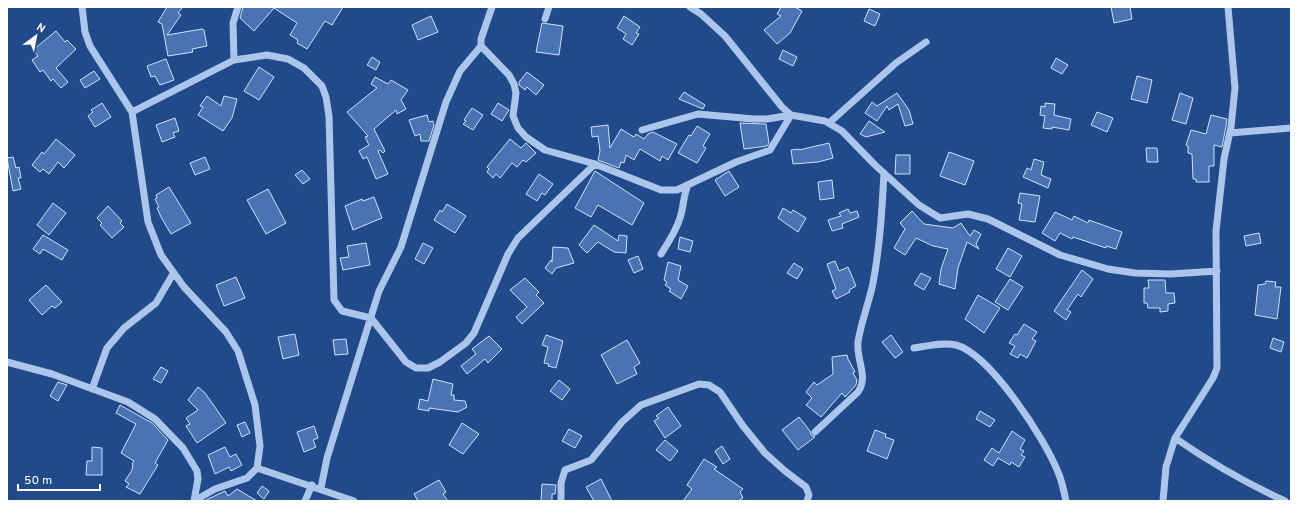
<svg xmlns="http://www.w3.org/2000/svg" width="1298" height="508" viewBox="0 0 1298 508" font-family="Overpass,sans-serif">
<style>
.building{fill:#4973b2;stroke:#d1e1f8}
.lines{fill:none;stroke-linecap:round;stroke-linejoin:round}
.minor{stroke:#acc6eb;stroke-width:7}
</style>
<rect width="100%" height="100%" fill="#204a89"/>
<path class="building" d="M167,7H183L178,13L181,15L167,35L202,29L204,30L207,46L192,49L193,52L168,56L162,24L158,22Z
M243,7H343L332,25L325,21L307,49L297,43L298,40L290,35L297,23L274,8L254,31L240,18Z
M781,7H795L802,11L790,33L777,44L764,30L781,16L777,14Z
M1111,7H1130L1132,19L1114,23Z
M869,9L880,14L875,26L864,21Z
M431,16L438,32L418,40L412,25Z
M624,16L640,27L636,33L639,34L632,45L623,39L626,34L617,28Z
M542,23L563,26L559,55L536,52Z
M56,31L65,42L67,40L76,49L56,68L68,82L61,88L53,79L51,81L43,70L40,72L32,60L38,56L33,50Z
M783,50L797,57L793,66L779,59Z
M372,57L380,62L376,70L367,65Z
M1056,58L1068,65L1062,74L1051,68Z
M166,59L174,80L160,85L155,76L151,77L147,66Z
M259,67L274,77L259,100L244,91Z
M94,71L100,79L85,88L80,80Z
M527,72L544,85L536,95L527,87L525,90L519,85V82Z
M1137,76L1152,80L1147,103L1131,99Z
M375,77L388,84L391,80L408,90L401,100L406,109L397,114L396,110L374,129L385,151L383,153L380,150L378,151L388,174L376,179L367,157L363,159L359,151L369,145L365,137L368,136L347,112L377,88L371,84Z
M684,92L705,105L703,109L679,99Z
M897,93L909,110L913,124L905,126L898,104L889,110L887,106L877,121L865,113L872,102L877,106Z
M1180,93L1193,98L1186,124L1172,120Z
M207,96L221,106L224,96L237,99L232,118L223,131L198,115L203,107L200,106Z
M102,103L111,117L95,127L88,116L93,112L91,110Z
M498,103L509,110L502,121L491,114Z
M1045,103L1055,104L1054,115L1071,119L1069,130L1052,127V129L1043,128L1045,116L1040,115L1041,106L1045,107Z
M472,108L483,115L473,130L463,124L466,121L464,120Z
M1097,112L1113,118L1107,132L1091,125Z
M427,115L429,122L433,121L434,125L429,141H421L420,134L415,136L409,120Z
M1211,115L1227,119L1226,126L1222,147L1214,145V166H1209V182H1196V179H1193L1192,154L1188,153V146L1186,145L1191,130L1206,134Z
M175,118L179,131L173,133L175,137L162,142L156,125Z
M869,121L885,132L866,137L860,134Z
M740,123L766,124L769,143L767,146L744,149Z
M608,125L610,148L621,129L634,137L636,134L644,139L648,134L653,132L677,144L668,160L662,156L660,161L640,149L634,160L626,155L624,163L621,162L619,168L598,160L600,151L598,136L592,137L591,127Z
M697,126L710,134L703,146L706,148L697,163L678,153L689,135L691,136Z
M56,139L75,155L64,168L58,162L49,174L43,169L40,172L32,165L42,152L44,154Z
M510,139L521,148L526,143L536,153L526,162L523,160L517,167L512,163L500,178L496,174L493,178L487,172L489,169L487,167Z
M829,143L833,158L818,162L793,164L791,150L799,149V150Z
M1146,148H1157L1158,162H1147Z
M949,152L974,161L965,185L940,176Z
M896,155H910V174H895Z
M13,157L16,168L19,167L21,178H18L21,189L13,191L7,158Z
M205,157L210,169L195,175L190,163Z
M1034,159L1044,162L1041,175L1051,179L1048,188L1023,177L1027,168L1031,170Z
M302,170L310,179L303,184L295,175Z
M595,171L644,203L632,225L598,205L591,217L575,208Z
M729,171L739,187L725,196L715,180Z
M539,174L553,184L545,195L542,193L537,201L526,194Z
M832,180L834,198L820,200L818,182Z
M169,187L191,223L171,234L161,217L157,208L159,207L155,199L157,198L156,195Z
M268,189L286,223L266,234L247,200Z
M1020,193L1040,196L1035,222L1019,220L1022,204L1018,203Z
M374,197L382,218L353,230L345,206L362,199L363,201Z
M53,203L66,213L49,235L37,225Z
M447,204L466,216L455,233L434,220L440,210L442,212Z
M108,206L122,221L120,223L124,227L112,238L100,225L102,223L97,218Z
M783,208L791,213L793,210L806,218L798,232L778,218Z
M848,209L850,213L857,211L859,217L842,224L843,228L832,231L828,220L841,216L839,213Z
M912,211L924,224L953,228L961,223L970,236L974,230L981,234L976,244L979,249L967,242L958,268L955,289L939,284L941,269L948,249L933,246L916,238L905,255L894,248L905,229L900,223Z
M1055,212L1072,220L1074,216L1088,223L1089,220L1122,232L1116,249L1106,246V248L1073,237L1072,239L1060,233L1055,241L1042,233Z
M594,225L618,241L619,235L627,236L626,253L614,252L598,242L587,253L579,245Z
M1259,233L1261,243L1246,246L1244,236Z
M43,235L68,250L62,260L43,249L40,254L33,249Z
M680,237L693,241L690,252L678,249Z
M366,243L370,265L343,270L340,258L349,257L347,246Z
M423,243L433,248L424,264L415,259Z
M553,247L568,248L574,263L556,268L552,274L545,268L551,260L552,262Z
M1008,248L1022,256L1010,277L996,269Z
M638,256L643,269L634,273L628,260Z
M835,261L839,271L848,267L856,286L849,290L850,292L836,299L832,291L836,289L827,264Z
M668,262L681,266L678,280L688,286L681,299L669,291L671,289L665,285L667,282L664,280Z
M794,263L803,269L797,279L787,273Z
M1082,270L1093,279L1081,297L1078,294L1067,310L1071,312L1066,320L1054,311Z
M921,273L931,278L924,290L914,284Z
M236,277L245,298L224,306L216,285Z
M525,278L539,292L536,295L544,303L522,324L516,317L527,307L510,290Z
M1010,279L1023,287L1008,310L995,302Z
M1148,280H1165L1166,293H1174L1175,303L1168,304V311L1160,312V308H1148L1147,303H1144V288H1149Z
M1266,281L1276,282L1275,287H1281L1277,319L1255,315L1258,285L1265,284Z
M46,285L62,302L55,308L52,306L42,315L29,300Z
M978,295L1000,308L984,333L965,319Z
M1024,324L1037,332L1032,339L1036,341L1027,358L1020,354L1018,358L1010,354L1015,346L1009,343L1015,334L1017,335Z
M295,334L299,355L283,359L278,337Z
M546,335L563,341L556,368L548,366L549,364L544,363L548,347L542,345Z
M891,335L903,352L895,358L882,342Z
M489,336L502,349L488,363L485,359L467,374L461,366L476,354L472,349Z
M1273,338L1284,342L1281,352L1270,348Z
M346,339L348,354L335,355L333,340Z
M627,340L640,363L634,367L637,374L617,384L601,355Z
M847,355L848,359L855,372L853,373L857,380L856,385L845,397L842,393L821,417L806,405L812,398L806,392L814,382L817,385L833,374L832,357Z
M161,367L168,371L161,383L153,379Z
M433,379L453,384L451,395H454V400L465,401L467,407L458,412L429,408V411L418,409L420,399L428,401Z
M559,380L570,389L562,400L550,391Z
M58,382L67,385L58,401L50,396Z
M198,387L205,393L226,423L197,443L186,426L190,424L186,418L198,410L188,400Z
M120,405L152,423L168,440L155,463L158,465L140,494L126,487L129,484L125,481L132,470L133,465L132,464L134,461L121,453L136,424L116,413Z
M668,407L681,426L665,438L654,421L659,418L656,416Z
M980,411L995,420L990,427L976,419Z
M799,417L810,431L811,435L815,437L798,450L782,430Z
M245,422L250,433L242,437L237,425Z
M462,423L479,434L463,454L449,445Z
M314,426L318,438L313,440L316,447L304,452L297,432Z
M569,429L582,436L575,448L562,441Z
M875,430L886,434L885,437L894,440L887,459L867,451Z
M1012,431L1025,440L1020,449L1024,451L1021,455L1025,457L1019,467L1011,462L1010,465L998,458L993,466L984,460L992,448L999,453Z
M665,440L678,451L670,461L656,450Z
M722,446L730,459L723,464L715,451Z
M92,447L102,448V475H86L87,461H92Z
M225,447L230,457L236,454L242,465L231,471L229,467L215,474L208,455Z
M704,459L717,467L714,469L743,489L740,492L743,498L738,501H683L692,489L687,485Z
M601,479L612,501H594L586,487Z
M439,480L446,492L443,494L448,501H418L414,494Z
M542,484L556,485L555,494H552V501H541Z
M262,486L269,491L264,499L257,493Z
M237,489L257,501H204L225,491L228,496Z"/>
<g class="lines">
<path class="minor" d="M82,7L85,32L90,46L132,112L148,222L161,255L184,287L226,332L238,351L255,405L260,446L257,468L247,478L215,489L194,501
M690,7L701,14L725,36L782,107L791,115L825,121L842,131L875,165L919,205L940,218L968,214L988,219L1060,255L1108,269L1135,273L1171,274L1217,271
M545,19L549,7
M481,46L509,75L514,84L516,93L513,116L518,128L526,137L545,150L595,164L661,190H677L736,162L770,150L791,115
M234,60L233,23L238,7
M132,112L234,60L267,55L288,59L304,68L322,86L326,97L329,116L334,300L342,311L371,318L406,362L416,368H428L440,362L466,343L474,333L508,254L518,238L595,164
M829,123L896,63L926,42
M642,130L698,114L754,119H767L791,115
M1230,133L1291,128
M661,254C668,243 676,231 680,218C684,206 683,196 688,185
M914,348C927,346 943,342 956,345C990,354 1045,439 1058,472C1062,481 1064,491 1066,501
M7,362L52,374L128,402L155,419L183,448L197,471L198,479L194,501
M92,389L107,348L124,328L156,303L173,274
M815,432L858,392C869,377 856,360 858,342C861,322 869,303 873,283C880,246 882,210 884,173
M1175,438C1211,463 1246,483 1285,501
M257,468L354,501
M321,488L327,458L379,291L401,247L446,102L460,71L481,46V39L492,7
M305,501L312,485
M561,501V483L565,470L591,460L622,422L641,405L699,384L709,385L720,392L743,426L765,453L785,471L806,487L809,495L807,501
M1163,501L1166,467L1175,438L1213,378L1217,368L1216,231L1224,159L1231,127L1235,88L1228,7"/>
</g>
<rect width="1298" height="508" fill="none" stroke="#ffffff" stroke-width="16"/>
<g transform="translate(36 36) rotate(32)" stroke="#204a89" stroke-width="3" paint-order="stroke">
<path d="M0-3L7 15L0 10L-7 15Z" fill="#ffffff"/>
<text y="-6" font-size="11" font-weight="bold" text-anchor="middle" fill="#ffffff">N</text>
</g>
<path d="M18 484v6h82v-6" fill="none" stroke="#ffffff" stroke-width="2"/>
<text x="24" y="484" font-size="12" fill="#ffffff" stroke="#204a89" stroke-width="3" paint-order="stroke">50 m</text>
</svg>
